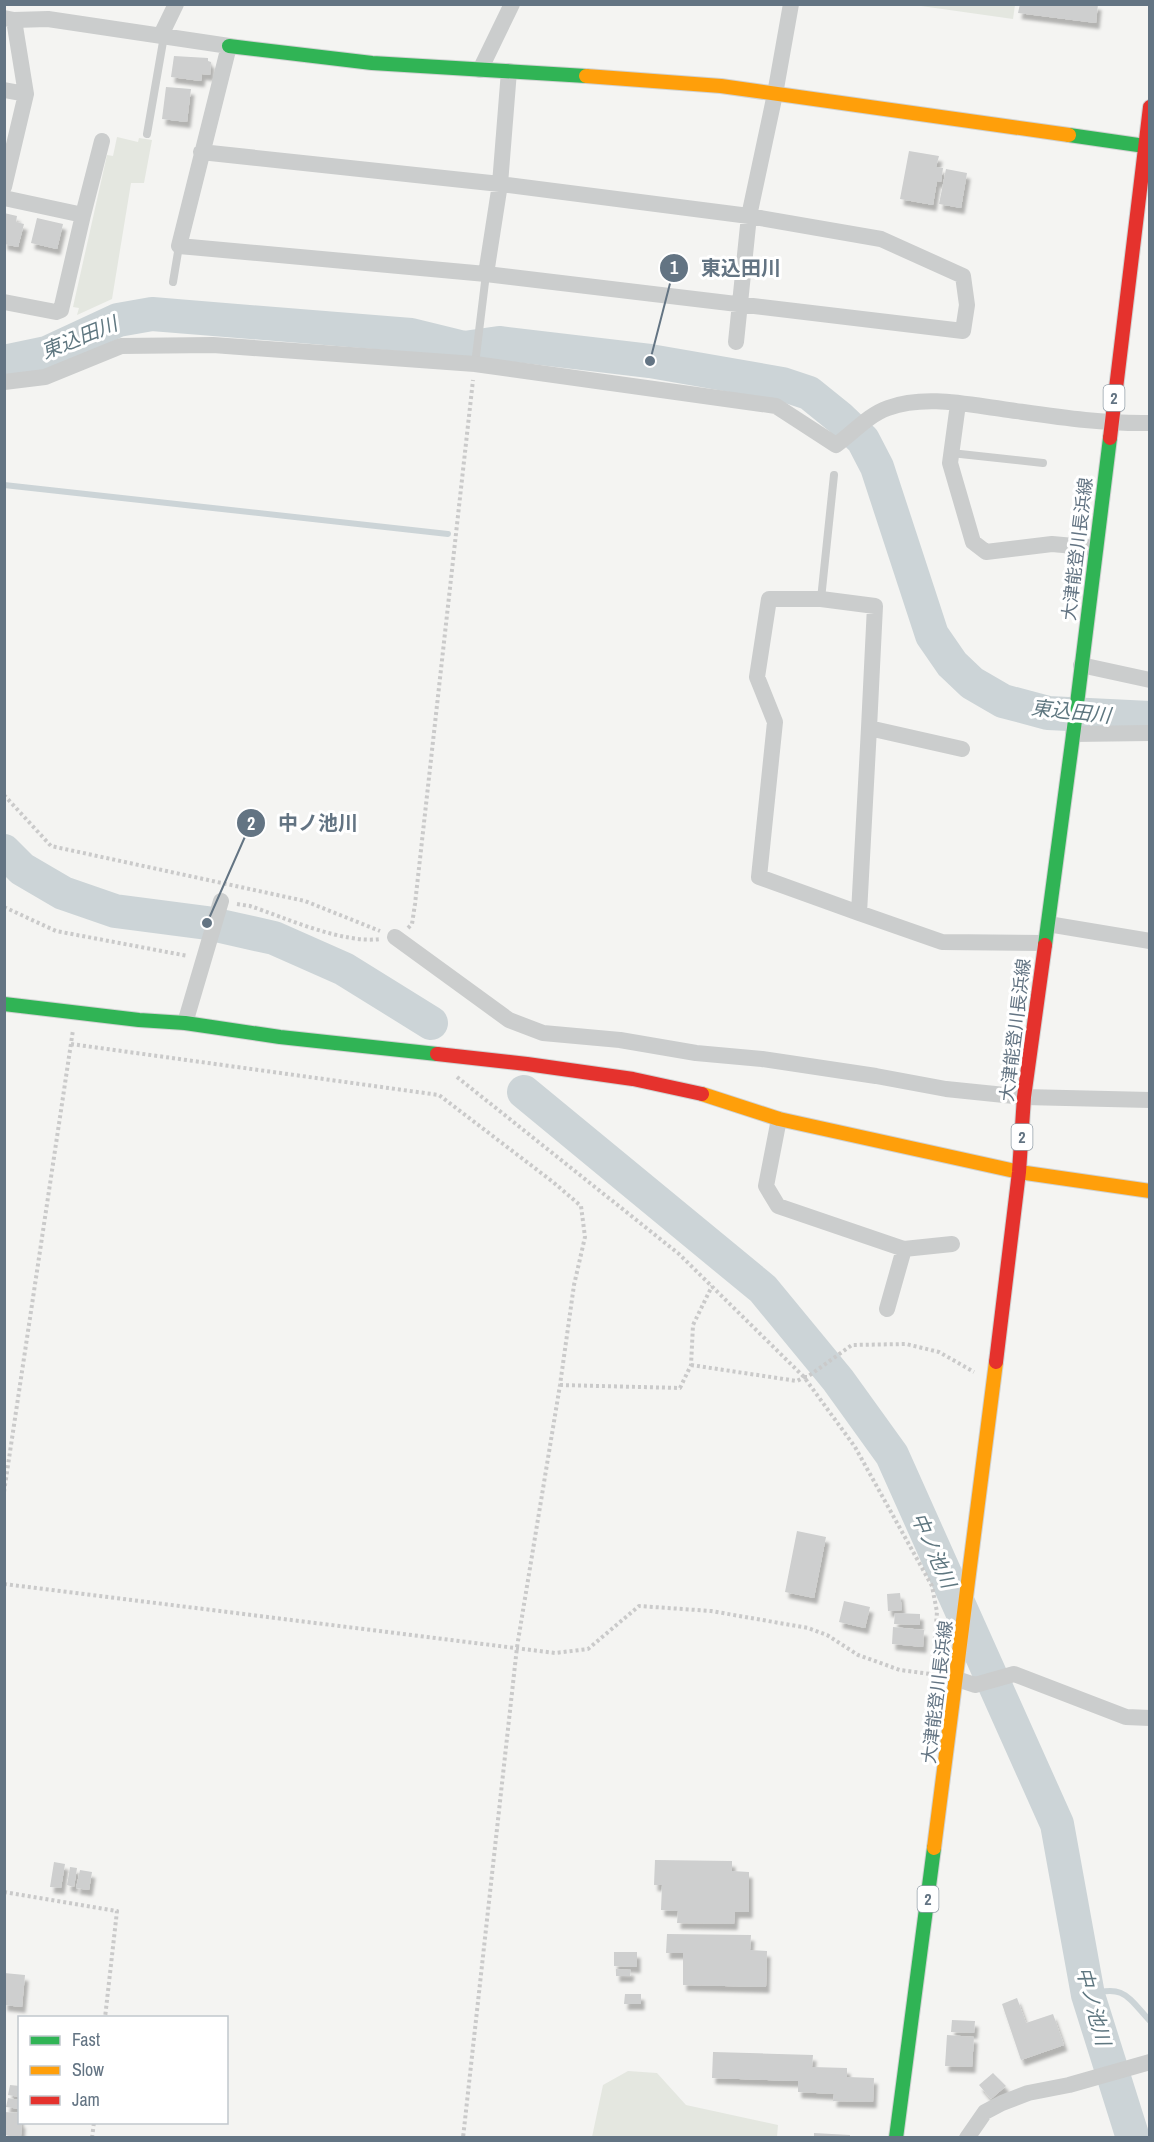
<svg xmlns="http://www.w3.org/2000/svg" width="1154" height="2142" viewBox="0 0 1154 2142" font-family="'Archivo Narrow','Noto Sans JP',sans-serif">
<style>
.green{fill:#e4e7e0}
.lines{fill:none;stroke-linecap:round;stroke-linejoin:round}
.stream{stroke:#ccd4d7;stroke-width:6}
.river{stroke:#ccd4d7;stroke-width:34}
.building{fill:#cecfcf;filter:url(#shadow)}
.fast-casing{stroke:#d0d2d2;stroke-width:16}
.slow-casing{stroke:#d0d2d2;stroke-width:16}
.jam-casing{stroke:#d0d2d2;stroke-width:16}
.path{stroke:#cacaca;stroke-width:4;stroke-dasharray:3 3;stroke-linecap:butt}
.lane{stroke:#cbcdcd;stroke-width:8}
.street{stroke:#cbcdcd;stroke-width:16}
.fast{stroke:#30b455;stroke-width:14}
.slow{stroke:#ff9f0a;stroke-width:14}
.jam{stroke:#e5322d;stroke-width:14}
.labels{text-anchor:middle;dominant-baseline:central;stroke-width:6;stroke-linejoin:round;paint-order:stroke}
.shield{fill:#fff;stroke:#929ea8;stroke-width:1.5}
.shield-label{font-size:16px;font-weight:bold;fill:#637483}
.street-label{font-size:18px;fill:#637483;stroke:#fff}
.water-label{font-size:20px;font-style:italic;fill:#5f7780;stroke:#fff}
.leader{fill:none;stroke:#637483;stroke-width:2}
.callout-dot{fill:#637483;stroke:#fff;stroke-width:2}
.mark-label{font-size:18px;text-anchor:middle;font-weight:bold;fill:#fff}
.callout-label{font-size:20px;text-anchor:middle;font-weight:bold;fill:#637483;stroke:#fff;stroke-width:6;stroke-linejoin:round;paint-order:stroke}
</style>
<defs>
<filter id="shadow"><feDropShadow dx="3.5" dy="6" stdDeviation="1.5" flood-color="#0004"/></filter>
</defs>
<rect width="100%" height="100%" fill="#f4f4f2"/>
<path class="green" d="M914,5H1015L1013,19Z
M117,137L138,142L139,138L152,140L144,183H131L112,299L77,315L79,308L73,307L107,155L113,156Z
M628,2071L657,2073L686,2105L778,2125L777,2137H592L603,2085Z"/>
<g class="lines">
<path class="stream" d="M4,485L448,534
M1088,1995C1124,1984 1127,1996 1150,2021"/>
<path class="river" d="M4,362L47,353L118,320L152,314L411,335L464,348L499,343L650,361L782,384L809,393L840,418L863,440L877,467L932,635L952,664L972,683L1003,701L1048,713L1150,718
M4,851L22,869L63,893L115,911L207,923L274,938L344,969L431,1023
M524,1092L763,1289L838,1380L892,1455L1057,1824L1088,1995L1133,2138"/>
</g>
<path class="building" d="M1020,4H1098L1096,23L1018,13Z
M174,56L208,58V61L211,62L210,75L202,74L201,81L171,77Z
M166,87L191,89L187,122L162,119Z
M909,151L939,156L936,167L943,168L941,182L937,181L933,205L900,199Z
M946,169L967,173L961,208L939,204Z
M4,213L17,216L16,222L24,224L18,247L4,244Z
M37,218L63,224L57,249L31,243Z
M797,1531L826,1537L814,1598L785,1592Z
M900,1593L902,1610L888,1611L887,1594Z
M844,1601L870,1607L865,1628L839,1622Z
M895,1613L920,1614V1625L894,1624Z
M893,1627L924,1630L923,1647L892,1644Z
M655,1860L732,1861V1871L749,1872V1912H735L734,1924L677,1923L678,1911L661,1910L662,1885H654Z
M54,1862L65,1864L61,1888L50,1887Z
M70,1867L77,1868L74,1887L67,1885Z
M80,1870L92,1872L89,1890L76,1888Z
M667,1934L751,1935L750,1950L767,1951L766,1987L683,1985V1953H666Z
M614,1952H637V1967L614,1966Z
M616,1969L631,1970L630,1976H616Z
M4,1973L25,1975L22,2007L4,2005Z
M625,1994H641V2004H624Z
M1017,1998L1026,2023L1053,2014L1064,2045L1021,2060L1002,2004Z
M952,2020L975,2021L974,2033L951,2032Z
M947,2035L974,2037L972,2067L945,2066Z
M713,2052L813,2055L812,2067L847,2068V2077L874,2078L873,2102L833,2101L834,2094L798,2092V2081L712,2078Z
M993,2073L1006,2086L991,2099L979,2085Z
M10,2085L20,2086V2097L8,2095Z
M8,2098L20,2100V2109L6,2107Z
M4,2112L20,2113V2122H22L21,2136L4,2135Z
M814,2133L850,2135V2138H814Z"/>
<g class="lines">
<g class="fast-casing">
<path id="fast" d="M229,46L372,63L586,76
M1069,135L1145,146
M1045,945L1074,728L1110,438
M4,1004L139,1020L185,1023L280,1037L437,1054
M896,2138L934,1848"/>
</g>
<g class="slow-casing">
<path id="slow" d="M586,76L721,86L1069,135
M702,1094L779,1119L1019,1172L1150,1191
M934,1848L996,1362"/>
</g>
<g class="jam-casing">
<path id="jam" d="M1110,438L1150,107
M437,1054L527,1064L633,1079L702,1094
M996,1362L1019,1172L1024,1097L1045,945"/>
</g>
<path class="path" d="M4,795L51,846L305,901L380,931
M237,904L250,906C286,918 343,944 380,939
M4,907L56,931L188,956
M408,928L412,924L415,904L473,380
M71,1044L439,1095L553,1182L581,1206L585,1237L574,1285L560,1385L517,1647L463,2138
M457,1077L679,1254L804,1377L855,1447L932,1586L937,1612L932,1674
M691,1365L797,1381L805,1377
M804,1377H807L852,1345L906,1344L939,1352L974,1372
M560,1385L680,1388L691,1365L693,1325L712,1286
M4,1492L73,1030
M4,1584L555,1653L588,1649L639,1606L711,1611L808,1628L827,1635L858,1655L900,1670L938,1675
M4,1892L117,1911L105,2018
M92,2138L94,2122"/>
<path class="lane" d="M147,134L164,36
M173,282L179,246
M475,364L486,274
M951,453L1043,463
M821,599L834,475"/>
<path class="street" d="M4,18L14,20L48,19L229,46L179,246L486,274L963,331L967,305L963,276L881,239L749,216L500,184L201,152
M161,35L176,4
M480,70L512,4
M4,90L26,94
M4,187L26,94L14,20
M4,198L83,215L102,141
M486,274L500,184L509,71
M4,302L56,312L61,310L83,215
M736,342L749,216L775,94L791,4
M4,382L45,377L121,346L213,345L475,364L776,406L836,445C853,433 868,415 888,408C924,395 965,404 1002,409C1052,416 1099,424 1150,423
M958,404L950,463L973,542L986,552L1052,544L1096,548
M1081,665L1150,680
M1073,734L1150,733
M962,749L869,728L859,913L942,942L1045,943
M859,913L759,877L775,722L757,677L769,599H821L875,606L869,728
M1048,924L1150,941
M395,937L509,1020L543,1033L620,1040L696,1053L762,1059L876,1076L946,1089L1024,1097L1150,1100
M185,1023L221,901
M779,1119L766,1186L778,1206L904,1249L952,1244
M887,1309L904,1249
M957,1679L975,1685L1014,1674L1126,1717L1150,1718
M967,2138L985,2112L1002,2103L1028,2093L1069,2085L1150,2062"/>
<use href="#fast" class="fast"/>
<use href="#slow" class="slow"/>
<use href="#jam" class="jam"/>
</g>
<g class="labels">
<g class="shield">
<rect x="1103.5" y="385" width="21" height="26" rx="4.5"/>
<rect x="1011.5" y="1124" width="21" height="26" rx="4.5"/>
<rect x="917.5" y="1886" width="21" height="26" rx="4.5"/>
</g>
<g class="shield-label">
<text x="1114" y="398">2</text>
<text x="1022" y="1137">2</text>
<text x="928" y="1899">2</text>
</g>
<g class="street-label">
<text transform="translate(1077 549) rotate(-83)">大津能登川長浜線</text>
<text transform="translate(1015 1030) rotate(-83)">大津能登川長浜線</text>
<text transform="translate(937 1692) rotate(-83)">大津能登川長浜線</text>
</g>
<g class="water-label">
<text transform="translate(79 337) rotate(-22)">東込田川</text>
<text transform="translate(1071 711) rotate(6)">東込田川</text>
<text transform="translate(934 1550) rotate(66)">中ノ池川</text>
<text transform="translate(1094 2006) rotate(75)">中ノ池川</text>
</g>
</g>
<path class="leader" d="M650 361L674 268M207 923L251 823"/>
<g class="callout-dot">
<circle cx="650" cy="361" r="6"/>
<circle cx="207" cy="923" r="6"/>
<circle cx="674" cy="268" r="15"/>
<circle cx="251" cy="823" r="15"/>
</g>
<g class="mark-label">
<text x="674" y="274">1</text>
<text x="251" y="830">2</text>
</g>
<g class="callout-label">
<text x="741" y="275">東込田川</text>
<text x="318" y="830">中ノ池川</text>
</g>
<rect width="1154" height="2142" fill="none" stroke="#637483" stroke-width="12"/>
<rect x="18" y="2016" width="210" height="108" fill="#ffffff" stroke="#c1c7cd" stroke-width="1.5"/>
<rect x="30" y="2036" width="30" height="9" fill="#30b455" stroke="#c1c7cd" stroke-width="1.5"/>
<text x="72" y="2046" font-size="18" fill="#637483">Fast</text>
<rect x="30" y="2066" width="30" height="9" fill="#ff9f0a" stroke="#c1c7cd" stroke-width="1.5"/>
<text x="72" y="2076" font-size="18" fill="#637483">Slow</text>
<rect x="30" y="2096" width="30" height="9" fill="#e5322d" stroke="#c1c7cd" stroke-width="1.5"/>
<text x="72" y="2106" font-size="18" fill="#637483">Jam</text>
</svg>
